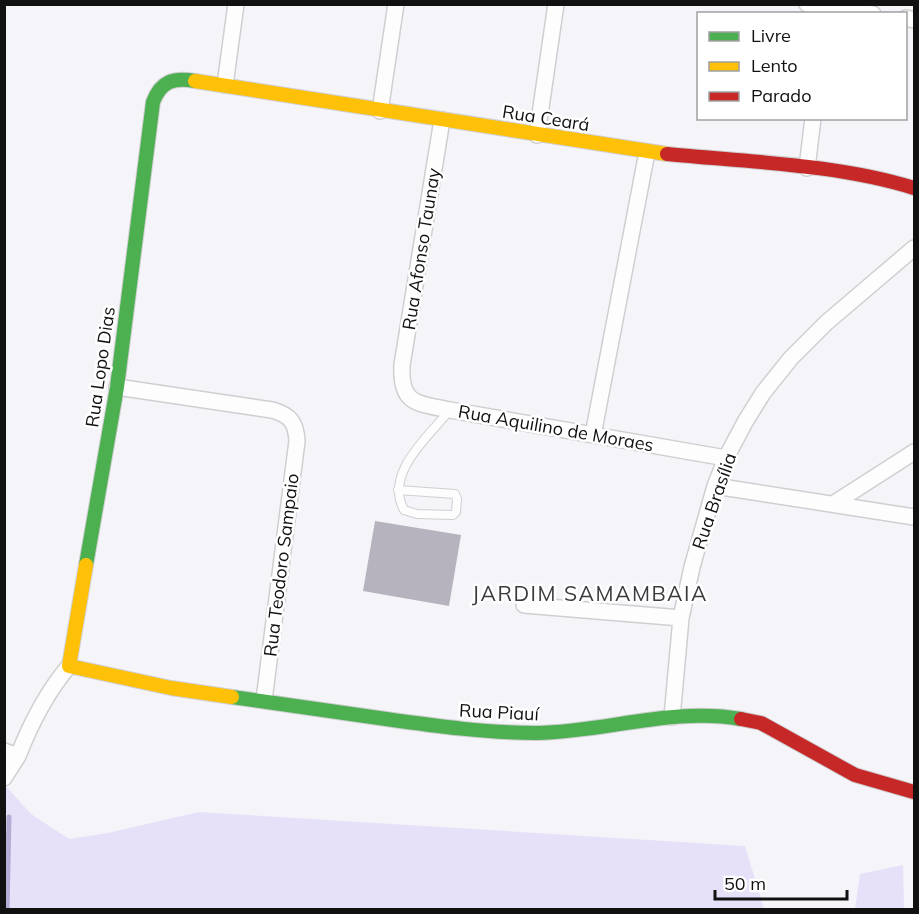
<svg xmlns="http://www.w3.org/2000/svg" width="919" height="914" viewBox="0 0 919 914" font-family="Mulish,sans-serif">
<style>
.green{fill:#e6e0f9}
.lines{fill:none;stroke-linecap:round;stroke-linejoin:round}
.stream{stroke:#b7acd5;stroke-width:5}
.building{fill:#b6b3bf}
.lane-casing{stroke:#cfcfd1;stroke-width:10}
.street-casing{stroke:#cfcfd1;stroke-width:18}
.fast-casing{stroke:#cfcfd1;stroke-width:16}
.slow-casing{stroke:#cfcfd1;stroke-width:16}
.jam-casing{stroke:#cfcfd1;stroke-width:16}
.lane{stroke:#fefdfe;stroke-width:8}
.street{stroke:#fefdfe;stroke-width:15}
.fast{stroke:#4caf50;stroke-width:14}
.slow{stroke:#ffc107;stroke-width:14}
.jam{stroke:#c62828;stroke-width:14}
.labels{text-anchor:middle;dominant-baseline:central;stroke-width:5;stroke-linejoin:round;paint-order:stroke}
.street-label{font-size:18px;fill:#111112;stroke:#fff}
.quarter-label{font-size:21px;letter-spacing:1.5px;fill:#3b3a3e;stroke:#fff}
</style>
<rect width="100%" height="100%" fill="#f5f4f8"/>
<path class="green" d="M4,784L31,814L69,839L108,833L199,812L745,846L764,909H5Z
M903,865L904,909H855L860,874Z"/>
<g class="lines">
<path class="stream" d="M7,910L9,817"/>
</g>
<path class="building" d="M375,521L461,535L449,606L363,591Z"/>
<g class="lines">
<g class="lane-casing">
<path id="lane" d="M398,490L455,494L457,499L456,512L453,515L417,514L404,510C384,473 428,437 450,410"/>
</g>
<g class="street-casing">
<path id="street" d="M807,4L873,14
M906,18L914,20
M225,85L236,4
M380,111L396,4
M442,120L402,365C400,405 417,403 450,410L726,458
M537,135L556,4
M807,168L813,118
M117,387L272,410C290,415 296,422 297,441L264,700
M593,435L647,152
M715,486L914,517
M833,504L914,452
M524,605L681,618
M672,717L681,618L692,567L715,486L726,458L745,422L763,393L791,358L826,323L914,248
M4,751L18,756C31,723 46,693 69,666
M4,778L18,756"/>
</g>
<g class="fast-casing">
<path id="fast" d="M86,565L117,387L153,102C161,81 174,77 195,81
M232,697C284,704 335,712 386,719C436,726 487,733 537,733C605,732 673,707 741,719"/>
</g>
<g class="slow-casing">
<path id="slow" d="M195,81L667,154
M86,565L69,666L171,688L232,697"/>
</g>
<g class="jam-casing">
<path id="jam" d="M667,154C748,162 837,164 914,188
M741,719L761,723L855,775L914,792"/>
</g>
<use href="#lane" class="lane"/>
<use href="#street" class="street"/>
<use href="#fast" class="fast"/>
<use href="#slow" class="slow"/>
<use href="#jam" class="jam"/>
</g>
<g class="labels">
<g class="street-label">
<text transform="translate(546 118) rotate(9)">Rua Ceará</text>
<text transform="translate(421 249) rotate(-81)">Rua Afonso Taunay</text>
<text transform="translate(100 367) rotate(-82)">Rua Lopo Dias</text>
<text transform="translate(556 428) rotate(10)">Rua Aquilino de Moraes</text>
<text transform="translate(714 501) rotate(-71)">Rua Brasília</text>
<text transform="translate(281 565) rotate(-83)">Rua Teodoro Sampaio</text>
<text transform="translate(499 712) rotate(3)">Rua Piauí</text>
</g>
<g class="quarter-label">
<text x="590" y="593">JARDIM SAMAMBAIA</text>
</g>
</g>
<rect width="919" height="914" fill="none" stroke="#111112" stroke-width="12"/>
<rect x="697" y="12" width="210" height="108" fill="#ffffff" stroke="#a0a0a0" stroke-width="1.5"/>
<rect x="709" y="32" width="30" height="9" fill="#4caf50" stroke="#a0a0a0" stroke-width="1.5"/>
<text x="751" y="42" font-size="18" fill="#111112">Livre</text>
<rect x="709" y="62" width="30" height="9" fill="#ffc107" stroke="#a0a0a0" stroke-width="1.5"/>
<text x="751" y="72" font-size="18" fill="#111112">Lento</text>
<rect x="709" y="92" width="30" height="9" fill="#c62828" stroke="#a0a0a0" stroke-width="1.5"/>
<text x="751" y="102" font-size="18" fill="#111112">Parado</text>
<path d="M715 890v9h132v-9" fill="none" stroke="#111112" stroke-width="3"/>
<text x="724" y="890" font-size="18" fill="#111112" stroke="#ffffff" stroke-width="4.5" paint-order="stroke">50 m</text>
</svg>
